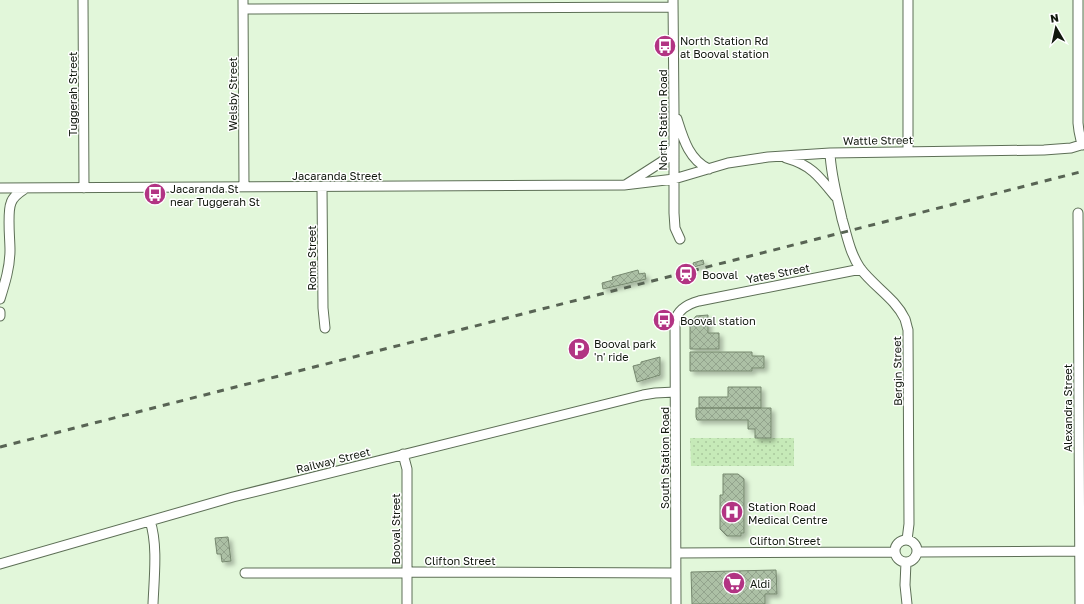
<svg xmlns="http://www.w3.org/2000/svg" width="1084" height="604" viewBox="0 0 1084 604" font-family="'Golos Text',sans-serif">
<style>
.grass{fill:url(#grass-dots)}
.building{fill:url(#building-cross-hatch);stroke:#76886f;filter:url(#shadow)}
.lines{fill:none;stroke-linecap:round;stroke-linejoin:round}
.minor-casing{stroke:#5d6f56;stroke-width:11}
.minor{stroke:#fff;stroke-width:9}
.rail{stroke:#586454;stroke-width:3;stroke-dasharray:7 7;stroke-linecap:butt}
.labels{text-anchor:middle;dominant-baseline:central;stroke-width:3;stroke-linejoin:round;paint-order:stroke}
.poi-label{font-size:11px;fill:#11180e;stroke:#fff;text-anchor:start}
.street-label{font-size:11px;fill:#11180e;stroke:#fff}
</style>
<defs>
<pattern id="grass-dots" width="8" height="8" patternUnits="userSpaceOnUse"><rect width="8" height="8" fill="#c6eab8"/><path d="M2 2h.1M6 6h.1" fill="none" stroke="#a9c89d" stroke-width="1.8" stroke-linecap="round"/></pattern>
<pattern id="building-cross-hatch" width="8" height="8" patternUnits="userSpaceOnUse"><rect width="8" height="8" fill="#acc0a5"/><path d="M0 0l8 8M0 8l8-8" fill="none" stroke="#93a48d"/></pattern>
<filter id="shadow"><feDropShadow dx="3.5" dy="3.5" stdDeviation="2" flood-color="#0004"/></filter>
</defs>
<rect width="100%" height="100%" fill="#e2f7da"/>
<path class="grass" d="M690,438H794V466H691Z"/>
<path class="building" d="M703,260L704,264L694,267L693,263Z
M638,270L639,274L645,273L646,279L603,289L602,283L613,280L612,277Z
M708,315V333H719V349H690V324L696,316Z
M690,352H752V356H764V368H752V371H690Z
M660,357V375L637,382L633,366L641,364V362Z
M728,387H761V408H699V397H728Z
M696,408H771V438H755V429H748V420H697L696,417Z
M723,474H738L744,479V533H741V536H727L720,529V495H723Z
M228,537L231,561L222,562L221,554H217L215,538Z
M776,570L777,594H765V604H692L691,572Z"/>
<g class="lines">
<g class="minor-casing">
<path id="minor" d="M83,0L84,188
M243,0L244,187
M673,0L674,112V213L675,228L680,239
M908,0V152
M1078,0V123L1079,131L1082,145
M243,9L673,7
M677,119C683,138 689,160 709,169
M830,153C831,176 837,196 842,219C847,236 850,253 860,268C873,286 895,298 905,319C906,322 907,327 908,330L909,524L907,540
M786,158C811,165 819,176 835,196
M627,184L666,159L674,147
M322,187L323,308L325,328
M0,188L624,185L674,179L728,163L768,157L830,153L1044,150L1071,148L1084,144
M1078,213L1080,604
M0,299C5,283 10,267 10,250C10,239 7,212 11,203C13,196 20,192 26,188
M0,312V316
M403,454L407,469V604
M150,521C158,544 154,579 153,604
M895 551a11 11 0 1 1 22 0a11 11 0 1 1-22 0Z
M917,552L1084,551
M676,553L895,552
M906,562L905,585L907,604
M0,564L233,497L643,395L655,393L675,392
M245,573H398L413,572L676,573
M676,604L675,321C678,309 688,304 699,301L861,269"/>
</g>
<use href="#minor" class="minor"/>
<path class="rail" d="M0,447L1084,171"/>
</g>
<defs>
<g id="bus-disc" transform="scale(1.15)"><circle r="9.5" fill="#b23483" stroke="#fff"/><path d="M-5-6H5V4H4V6H2V4H-2V6H-4V4H-5ZM-3.5-4V0h7V-4ZM-3.5 1.2v1.5H-2V1.2ZM2 1.2v1.5H3.5V1.2Z" fill="#fff"/></g>
<g id="station-disc" transform="scale(1.15)"><circle r="9.5" fill="#b23483" stroke="#fff"/><path d="M-3-6H3Q5-6 5-4V2Q5 4 3 4L4.5 6H3L1.5 4h-3L-3 6H-4.5L-3 4Q-5 4-5 2V-4Q-5-6-3-6ZM-3.5-4v3h7v-3ZM-3.5 1v1.5H-2V1ZM2 1v1.5H3.5V1Z" fill="#fff"/></g>
<g id="parking-disc" transform="scale(1.15)"><circle r="9.5" fill="#b23483" stroke="#fff"/><path d="M-3.5-5.5H1a3.5 3.5 0 0 1 0 7H-1V5.5H-3.5ZM-1-3.4V-.6H.8a1.4 1.4 0 0 0 0-2.8Z" fill="#fff"/></g>
<g id="hospital-disc" transform="scale(1.15)"><circle r="9.5" fill="#b23483" stroke="#fff"/><path d="M-5-5h3v3.5h4V-5h3V5h-3V1.5h-4V5h-3Z" fill="#fff"/></g>
<g id="supermarket-disc" transform="scale(1.15)"><circle r="9.5" fill="#b23483" stroke="#fff"/><path d="M-6-5.5h2.5l.6 2H6L4.5 2H-2.5L-4.4-4H-6ZM-1.5 3.2a1.3 1.3 0 1 0 .1 0ZM3 3.2a1.3 1.3 0 1 0 .1 0Z" fill="#fff"/></g>
</defs>
<g fill-rule="evenodd">
<use href="#bus-disc" x="665" y="46"/>
<use href="#bus-disc" x="155" y="194"/>
<use href="#station-disc" x="686" y="274"/>
<use href="#bus-disc" x="664" y="320"/>
<use href="#parking-disc" x="579" y="349"/>
<use href="#hospital-disc" x="732" y="512"/>
<use href="#supermarket-disc" x="734" y="583"/>
</g>
<g class="labels">
<g class="poi-label">
<text x="680" y="40">North Station Rd<tspan x="680" dy="13">at Booval station</tspan></text>
<text x="170" y="188">Jacaranda St<tspan x="170" dy="13">near Tuggerah St</tspan></text>
<text x="702" y="274">Booval</text>
<text x="680" y="320">Booval station</text>
<text x="594" y="343">Booval park<tspan x="594" dy="13">'n' ride</tspan></text>
<text x="748" y="506">Station Road<tspan x="748" dy="13">Medical Centre</tspan></text>
<text x="750" y="583">Aldi</text>
</g>
<g class="street-label">
<text transform="translate(72 94) rotate(-90)">Tuggerah Street</text>
<text transform="translate(232 94) rotate(-90)">Welsby Street</text>
<text transform="translate(662 120) rotate(-90)">North Station Road</text>
<text transform="translate(878 140) rotate(-1)">Wattle Street</text>
<text x="337" y="175">Jacaranda Street</text>
<text transform="translate(311 258) rotate(-90)">Roma Street</text>
<text transform="translate(778 273) rotate(-11)">Yates Street</text>
<text transform="translate(897 371) rotate(-91)">Bergin Street</text>
<text transform="translate(1067 408) rotate(-90)">Alexandra Street</text>
<text transform="translate(664 458) rotate(-90)">South Station Road</text>
<text transform="translate(333 460) rotate(-14)">Railway Street</text>
<text transform="translate(395 529) rotate(-90)">Booval Street</text>
<text x="785" y="540">Clifton Street</text>
<text x="460" y="560">Clifton Street</text>
</g>
</g>
<g transform="translate(1056 28) rotate(351)" stroke="#ffffff" stroke-width="3" paint-order="stroke">
<path d="M0-3L7 15L0 10L-7 15Z" fill="#11180e"/>
<text y="-6" font-size="11" font-weight="bold" text-anchor="middle" fill="#11180e">N</text>
</g>
</svg>
